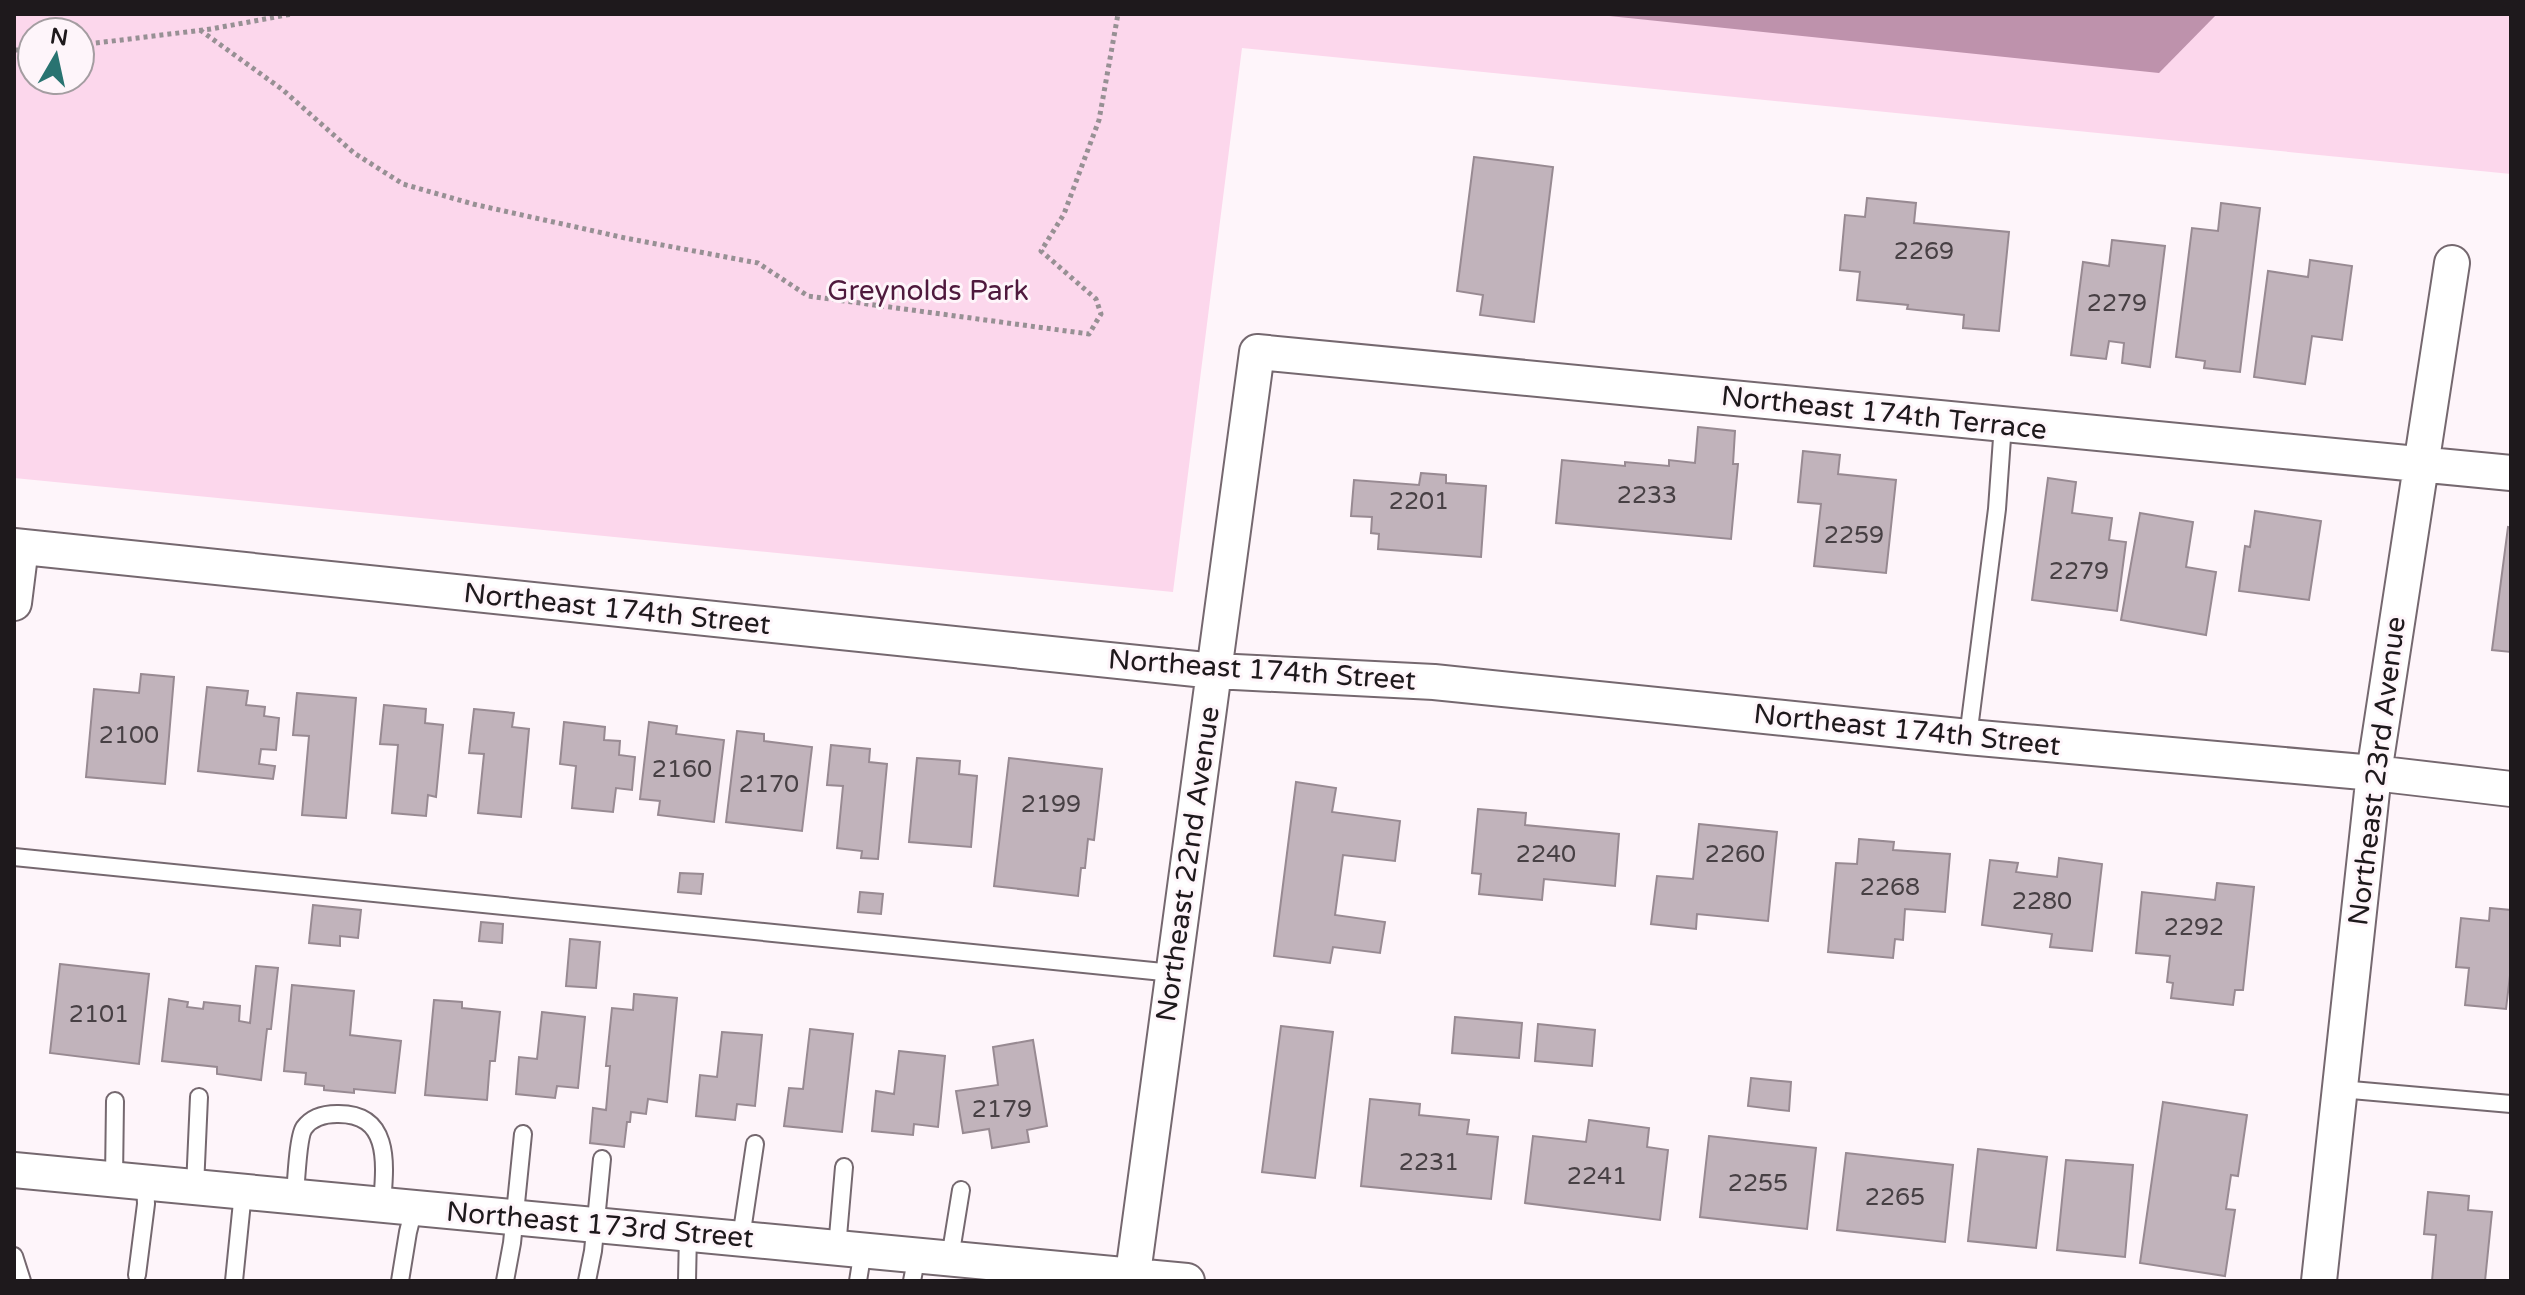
<svg xmlns="http://www.w3.org/2000/svg" width="2525" height="1295" viewBox="0 0 2525 1295" font-family="'Varela Round',sans-serif">
<style>
.green{fill:#fcd7ec;fill-rule:evenodd}
.water{fill:#be92ac}
.building{fill:#c1b3bb;stroke:#988a92;stroke-width:2}
.lines{fill:none;stroke-linecap:round;stroke-linejoin:round}
.lane-casing{stroke:#75686f;stroke-width:20}
.street-casing{stroke:#75686f;stroke-width:38}
.path{stroke:#979094;stroke-width:5;stroke-dasharray:4 4;stroke-linecap:butt}
.lane{stroke:#fff;stroke-width:16}
.street{stroke:#fff;stroke-width:34}
.labels{text-anchor:middle;dominant-baseline:central;stroke-width:6;stroke-linejoin:round;paint-order:stroke}
.number-label{font-size:24px;fill:#474044}
.park-label{font-size:28px;fill:#4f193d;stroke:#fef5fa}
.street-label{font-size:28px;fill:#1e191c;stroke:#fef5fa}
</style>
<rect width="100%" height="100%" fill="#fef5fa"/>
<path class="green" d="M14,14H2511V174L1242,48L1173,592L14,478ZM32,32H80V80H32Z"/>
<path class="water" d="M1590,14H2217L2159,73Z"/>
<path class="building" d="M1474,157L1553,167L1534,322L1480,315L1483,295L1457,291Z
M1867,198L1916,203L1914,223L2009,232L1999,331L1963,328L1964,315L1907,309L1908,305L1857,300L1860,272L1840,270L1845,215L1865,217Z
M2221,203L2260,208L2240,372L2204,368L2205,361L2176,357L2192,228L2218,231Z
M2112,240L2165,246L2150,367L2122,363L2124,343L2109,341L2106,359L2071,355L2083,262L2109,266Z
M2310,260L2352,266L2342,340L2312,336L2305,384L2254,377L2268,271L2308,277Z
M1698,427L1735,431L1733,464H1738L1731,539L1556,523L1562,460L1625,466V462L1669,466V460L1695,463Z
M1803,451L1840,455L1838,474L1896,480L1886,573L1814,566L1821,504L1798,502Z
M1421,473L1446,475V483L1486,486L1481,557L1378,549L1379,534L1371,533L1372,517L1351,516L1354,480L1419,485Z
M2048,478L2076,482L2072,513L2112,518L2109,540L2126,542L2117,611L2032,600Z
M2255,511L2321,521L2309,600L2239,591L2245,546L2250,547Z
M2140,513L2193,522L2186,567L2216,572L2206,635L2121,620Z
M2508,527L2511,528V652L2492,650Z
M141,674L174,677L165,784L86,777L94,689L139,693Z
M207,687L248,691L246,705L265,707L264,716L279,718L276,750L261,749L259,764L275,766L273,779L198,771Z
M297,693L356,698L346,818L302,815L309,736L293,735Z
M384,705L426,709L425,723L443,725L436,797L428,795L426,816L392,813L398,745L380,744Z
M474,709L514,713L512,727L529,729L521,817L478,813L484,754L469,753Z
M564,722L605,727L604,740L620,741L619,755L635,757L632,790L616,788L613,812L572,808L576,766L560,764Z
M649,722L677,726L676,734L724,740L714,822L658,815L660,801L640,799Z
M737,731L764,734V741L812,747L802,831L726,822Z
M831,745L870,749L869,762L887,764L878,859L861,858L862,851L837,848L843,786L827,785Z
M917,758L960,761L959,774L977,776L971,847L909,842Z
M1009,758L1102,769L1094,840L1088,839L1085,868H1081L1078,896L994,886Z
M1296,782L1336,788L1332,812L1400,821L1395,861L1343,855L1335,915L1385,922L1380,953L1333,947L1330,963L1274,956Z
M1478,809L1526,813L1525,825L1619,834L1615,886L1544,879L1542,900L1479,894L1481,874L1472,873Z
M1699,824L1777,832L1768,921L1697,914L1696,929L1651,924L1657,876L1693,879Z
M1859,839L1894,842L1893,850L1950,854L1945,912L1905,909L1903,940L1895,939L1893,958L1828,952L1836,863L1857,864Z
M2059,858L2102,864L2092,951L2050,947L2052,934L1982,925L1990,860L2018,863L2016,872L2057,877Z
M680,873L703,874L701,894L678,892Z
M2217,883L2254,887L2243,990H2235L2233,1005L2171,998L2173,983L2167,982L2170,956L2136,953L2142,892L2215,900Z
M860,892L883,894L881,914L858,912Z
M313,905L361,910L358,938L340,936V946L309,943Z
M2490,908L2511,910V967L2506,1009L2465,1005L2469,968L2456,967L2461,918L2489,921Z
M481,922L503,924L502,943L479,941Z
M570,939L600,942L596,988L566,986Z
M60,964L149,974L139,1064L50,1053Z
M256,966L278,968L271,1029H267L261,1080L217,1074V1067L162,1061L169,999L188,1002L187,1007L203,1009L204,1002L240,1006L239,1021L250,1023Z
M292,985L354,991L350,1035L401,1041L395,1093L354,1089V1093L324,1090V1086L305,1084L306,1073L284,1071Z
M634,994L677,998L667,1102L648,1099L646,1114L631,1112L630,1122H627L624,1147L590,1143L593,1108L606,1110L610,1066H606L612,1008L633,1010Z
M434,1000L462,1002V1008L500,1012L495,1061H490L487,1100L425,1095Z
M542,1012L585,1017L578,1088L557,1086L555,1098L516,1094L519,1057L537,1059Z
M1455,1017L1522,1023L1519,1058L1452,1053Z
M1538,1024L1595,1030L1592,1066L1535,1061Z
M1281,1026L1333,1032L1315,1178L1262,1172Z
M810,1029L853,1034L842,1132L784,1126L789,1088L803,1089Z
M722,1032L762,1035L755,1106L737,1104L735,1120L696,1116L700,1075L717,1077Z
M1033,1040L1047,1126L1027,1130L1029,1142L992,1148L989,1129L963,1133L956,1091L998,1085L993,1047Z
M899,1051L945,1056L938,1127L914,1124L913,1135L872,1131L876,1091L894,1094Z
M1751,1078L1791,1082L1789,1111L1748,1106Z
M1370,1099L1420,1104L1419,1115L1469,1120L1467,1134L1498,1137L1491,1199L1361,1186Z
M2163,1102L2247,1115L2238,1176L2231,1175L2226,1209L2235,1210L2225,1276L2140,1263Z
M1589,1120L1649,1128L1647,1147L1668,1150L1660,1220L1525,1203L1533,1136L1586,1142Z
M1709,1136L1816,1148L1807,1229L1700,1217Z
M1978,1149L2047,1157L2036,1248L1968,1241Z
M1846,1153L1953,1165L1945,1242L1837,1230Z
M2066,1160L2133,1165L2125,1257L2057,1250Z
M2428,1192L2469,1196L2468,1210L2492,1212L2485,1281H2432L2436,1235L2424,1234Z"/>
<g class="lines">
<g class="lane-casing">
<path id="lane" d="M1968,737L1997,509L2003,424
M14,857L1173,973
M2340,1089L2511,1104
M114,1179L115,1101
M195,1187L199,1097
M295,1196C296,1183 298,1137 304,1128C312,1117 325,1114 337,1114C392,1113 385,1166 382,1204
M741,1238L755,1144
M837,1248L844,1167
M14,1256L22,1281
M950,1258L961,1190
M137,1275L146,1204L145,1182
M234,1281L243,1192
M400,1281L408,1232L414,1208
M505,1281L512,1243L523,1134
M587,1281L593,1251L602,1159
M687,1281L688,1233
M858,1281L863,1250
M912,1281L917,1255"/>
</g>
<g class="street-casing">
<path id="street" d="M14,546L1215,671L1434,682L1968,737L2374,773L2511,789
M14,603L21,547
M14,1170L1187,1281
M1132,1281L1257,352L2511,473
M2319,1281L2374,773L2452,263"/>
</g>
<path class="path" d="M200,30L283,90L354,153L403,184L473,204L625,238L758,263L808,296L1089,334L1101,314L1096,299L1041,251L1064,214L1099,120L1118,14
M80,45L211,29L292,14
M14,50H32"/>
<use href="#lane" class="lane"/>
<use href="#street" class="street"/>
</g>
<g class="labels">
<g class="number-label">
<text x="1924" y="251">2269</text>
<text x="2117" y="303">2279</text>
<text x="1647" y="495">2233</text>
<text x="1419" y="501">2201</text>
<text x="1854" y="535">2259</text>
<text x="2079" y="571">2279</text>
<text x="129" y="735">2100</text>
<text x="682" y="769">2160</text>
<text x="769" y="784">2170</text>
<text x="1051" y="804">2199</text>
<text x="1546" y="854">2240</text>
<text x="1735" y="854">2260</text>
<text x="1890" y="887">2268</text>
<text x="2042" y="901">2280</text>
<text x="2194" y="927">2292</text>
<text x="99" y="1014">2101</text>
<text x="1002" y="1109">2179</text>
<text x="1429" y="1162">2231</text>
<text x="1597" y="1176">2241</text>
<text x="1758" y="1183">2255</text>
<text x="1895" y="1197">2265</text>
</g>
<g class="park-label">
<text x="928" y="291">Greynolds Park</text>
</g>
<g class="street-label">
<text transform="translate(1884 413) rotate(6)">Northeast 174th Terrace</text>
<text transform="translate(617 609) rotate(6)">Northeast 174th Street</text>
<text transform="translate(1262 670) rotate(4)">Northeast 174th Street</text>
<text transform="translate(1907 730) rotate(6)">Northeast 174th Street</text>
<text transform="translate(2377 771) rotate(-83)">Northeast 23rd Avenue</text>
<text transform="translate(1188 864) rotate(-82)">Northeast 22nd Avenue</text>
<text transform="translate(600 1225) rotate(5)">Northeast 173rd Street</text>
</g>
</g>
<rect width="2525" height="1295" fill="none" stroke="#1e191c" stroke-width="32"/>
<g transform="translate(56 56) rotate(9)"><circle r="38" fill="#fef5fa" stroke="#a49da1" stroke-width="2"/>
<path d="M0-6L14 30L0 20L-14 30Z" fill="#297371"/>
<text y="-12" font-size="22" font-weight="bold" text-anchor="middle" fill="#1e191c">N</text>
</g>
</svg>
